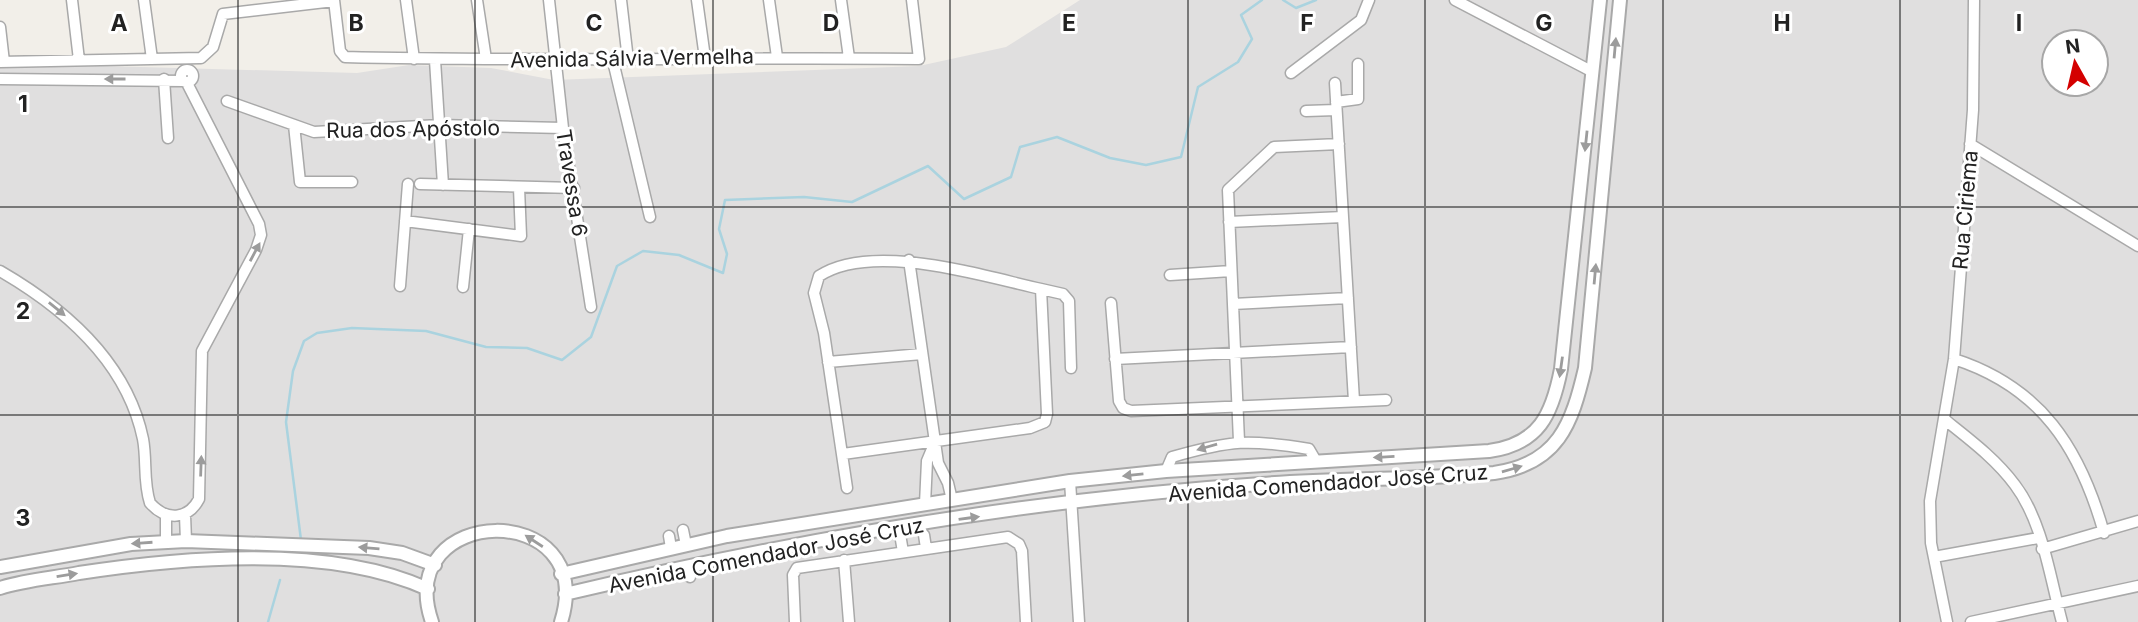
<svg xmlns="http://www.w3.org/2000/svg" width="2138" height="622" viewBox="0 0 2138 622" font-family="Inter,sans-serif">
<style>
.residential{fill:#e0dfdf;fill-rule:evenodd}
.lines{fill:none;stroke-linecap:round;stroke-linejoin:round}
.stream{stroke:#aad3df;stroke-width:2.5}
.minor-casing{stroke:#a9a9a9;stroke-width:13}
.tertiary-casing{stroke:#a9a9a9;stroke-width:16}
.minor{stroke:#fff;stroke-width:10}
.tertiary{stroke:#fff;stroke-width:12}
.oneway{fill:#9c9c9c}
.grid{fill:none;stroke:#222;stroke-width:2;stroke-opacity:0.55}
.labels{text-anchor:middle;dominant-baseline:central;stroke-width:6;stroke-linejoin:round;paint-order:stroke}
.street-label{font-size:21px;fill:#222;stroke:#fff}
.grid-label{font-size:23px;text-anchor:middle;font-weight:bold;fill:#222;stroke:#fff;stroke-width:6;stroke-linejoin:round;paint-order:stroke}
</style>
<rect width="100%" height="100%" fill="#f2efe9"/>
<path class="residential" d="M1080,0H2138V622H0V63L357,73L409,65L491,68L554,80L919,66L1006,47ZM2054,42H2096V84H2054Z"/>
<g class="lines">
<path class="stream" d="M1283,0L1296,8L1316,0
M301,540L286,422L293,371L304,341L317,333L352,328L426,331L486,347L527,348L562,360L591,337L617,266L643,251L679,255L723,273L727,254L719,229L725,200L804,197L852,202L928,166L964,199L1011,177L1020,147L1057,137L1110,158L1146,165L1181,157L1198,87L1238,62L1252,39L1241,15L1262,0
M268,622L280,580"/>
<g class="minor-casing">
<path id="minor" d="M72,0L79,60
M144,0L152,59
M334,0L340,51L345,57C536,62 728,57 919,59L912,0
M406,0L414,59
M477,0L486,59
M549,0L563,128L591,307
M621,0L628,60
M697,0L705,58
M769,0L777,57
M841,0L849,58
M1455,0L1593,72
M0,27L4,62
M435,60L443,185
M613,61L650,217
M0,62L201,58L213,47L223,14L334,1
M181 76a6 6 0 1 1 12 0a6 6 0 1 1-12 0Z
M1291,73L1361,20L1369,0
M0,79L183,81
M164,79L168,138
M1335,83L1354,401
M227,101L314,132L439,125L563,128
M1336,102L1358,99V64
M1306,111L1336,110
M294,125L300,182H352
M1970,144L2138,246
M420,184L574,188
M405,221L521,236L519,188
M1229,222L1343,217
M909,260L938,463L948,483L952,500
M0,271C64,308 127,362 143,439C147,460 143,482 150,503C166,521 188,520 199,499L202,351L256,250L261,235L259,224L187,83
M1170,275L1231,271
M400,286L408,184
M463,287L469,229
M1041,289L1063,294L1069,301L1071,368
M1111,303L1119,401L1123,408L1131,411L1386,400
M1233,304L1348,298
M1115,359L1351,347
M1954,359C2041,387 2080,448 2104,533
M828,362L922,354
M1944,419C1969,439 1996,459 2015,485C2043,522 2050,578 2062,622
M1239,441L1228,190L1274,147L1339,144
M843,454L1030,428L1045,422L1047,414L1041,289C982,276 872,241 819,276L814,293L824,333L847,488
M1166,471L1172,457C1231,440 1249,439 1309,449L1316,461
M1070,481L1079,622
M925,504L927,461L935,442
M166,515V541
M185,515L186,541
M899,528L903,552
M683,530L686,545
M924,535L926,548
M669,536L671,548
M2042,549L2138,521
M1934,557L2038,538
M844,560L849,622
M689,566L690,577
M795,622L793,575L797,568L1008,537L1019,544L1022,551L1026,622
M1947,622L1931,543L1930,501L1954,359L1973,110L1974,0
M1971,622L2138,586"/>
</g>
<g class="tertiary-casing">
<path id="tertiary" d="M0,567L131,544L186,541L369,548L402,553L435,565
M561,574L727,536L1070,481L1166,471L1489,451C1539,444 1552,415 1561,369L1600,0
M0,588C25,580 53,578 79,573C183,557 330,544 428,589
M565,594C789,541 1032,499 1261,484C1339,478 1417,480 1494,473C1558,464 1572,424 1585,368L1620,0
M432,622C391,503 600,498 561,622"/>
</g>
<use href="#minor" class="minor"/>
<use href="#tertiary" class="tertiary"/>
</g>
<defs><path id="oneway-solid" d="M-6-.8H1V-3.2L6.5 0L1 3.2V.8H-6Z" transform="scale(1.75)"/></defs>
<g class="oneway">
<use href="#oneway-solid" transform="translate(1615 48) rotate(-85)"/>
<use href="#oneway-solid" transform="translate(115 79) rotate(180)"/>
<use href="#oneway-solid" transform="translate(1586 141) rotate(96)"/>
<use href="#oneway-solid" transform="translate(255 252) rotate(-62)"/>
<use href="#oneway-solid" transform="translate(1595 274) rotate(-85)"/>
<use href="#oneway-solid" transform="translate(57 309) rotate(39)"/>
<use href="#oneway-solid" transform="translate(1561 367) rotate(98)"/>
<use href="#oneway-solid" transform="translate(1207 447) rotate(164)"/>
<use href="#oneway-solid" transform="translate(1384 457) rotate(177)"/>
<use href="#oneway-solid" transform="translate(201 466) rotate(-88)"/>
<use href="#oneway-solid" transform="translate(1512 469) rotate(-16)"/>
<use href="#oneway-solid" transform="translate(1133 475) rotate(174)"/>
<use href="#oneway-solid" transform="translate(969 518) rotate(-8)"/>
<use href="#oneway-solid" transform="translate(534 541) rotate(-147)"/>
<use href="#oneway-solid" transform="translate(142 543) rotate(176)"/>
<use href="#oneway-solid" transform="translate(369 548) rotate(-175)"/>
<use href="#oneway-solid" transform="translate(67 575) rotate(-9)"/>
</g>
<path class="grid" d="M238,0V622M475,0V622M713,0V622M950,0V622M1188,0V622M1425,0V622M1663,0V622M1900,0V622M0,207H2138M0,415H2138"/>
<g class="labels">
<g class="street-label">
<text transform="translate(632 58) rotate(-1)">Avenida Sálvia Vermelha</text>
<text transform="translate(413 129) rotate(-1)">Rua dos Apóstolo</text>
<text transform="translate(572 183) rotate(81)">Travessa 6</text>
<text transform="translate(1965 210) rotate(-85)">Rua Ciriema</text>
<text transform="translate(1328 483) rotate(-4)">Avenida Comendador José Cruz</text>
<text transform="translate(766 555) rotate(-11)">Avenida Comendador José Cruz</text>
</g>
</g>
<g class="grid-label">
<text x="119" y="31">A</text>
<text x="356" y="31">B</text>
<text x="594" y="31">C</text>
<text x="831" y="31">D</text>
<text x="1069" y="31">E</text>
<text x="1307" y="31">F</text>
<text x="1544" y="31">G</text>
<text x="1782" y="31">H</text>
<text x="2019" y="31">I</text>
<text x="23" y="112">1</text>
<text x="23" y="319">2</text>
<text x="23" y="526">3</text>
</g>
<g transform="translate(2075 63) rotate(352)"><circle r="33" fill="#ffffff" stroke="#a7a7a7" stroke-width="2"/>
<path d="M0-5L12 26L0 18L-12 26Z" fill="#d40000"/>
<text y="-10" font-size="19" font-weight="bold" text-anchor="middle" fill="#222222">N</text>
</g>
</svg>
